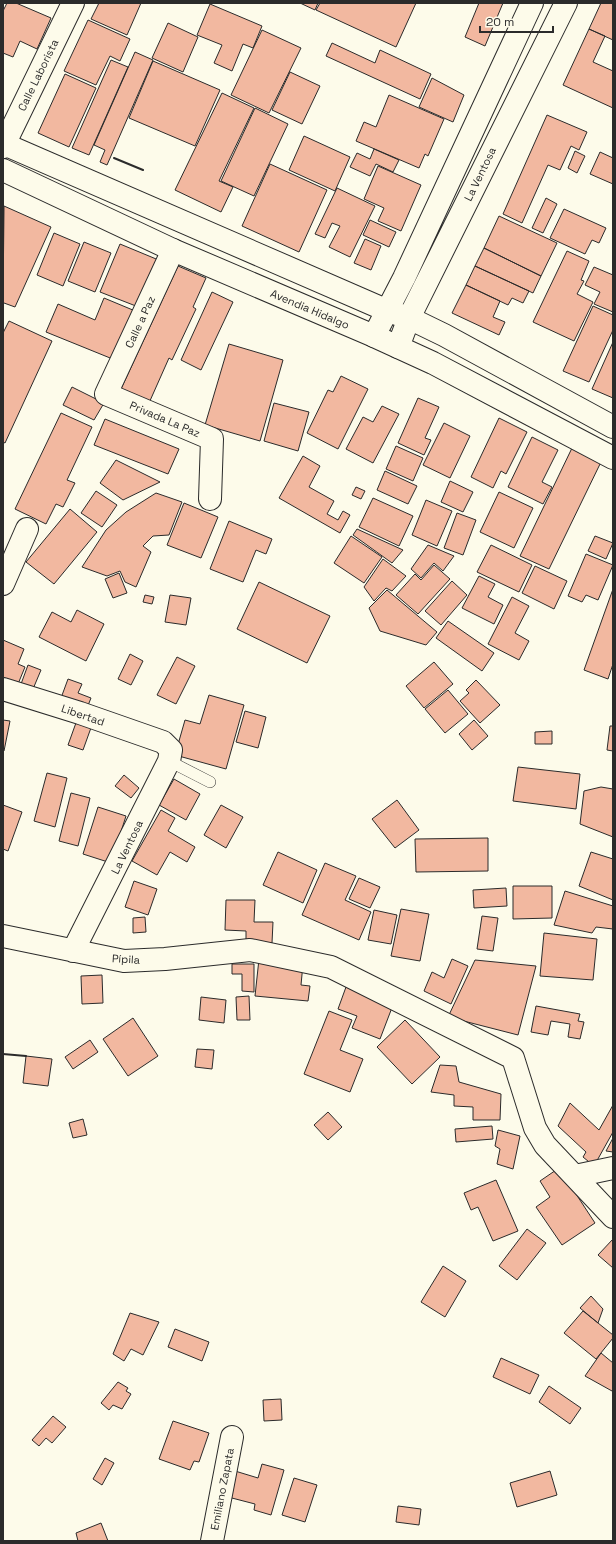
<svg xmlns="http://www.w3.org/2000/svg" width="616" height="1544" viewBox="0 0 616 1544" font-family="'Space Grotesk',sans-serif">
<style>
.building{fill:#f2b8a0;stroke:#2b2b2b}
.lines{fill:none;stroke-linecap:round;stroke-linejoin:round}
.lane-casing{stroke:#2b2b2b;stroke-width:12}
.street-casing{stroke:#2b2b2b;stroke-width:24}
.secondary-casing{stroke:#2b2b2b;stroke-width:24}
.lane{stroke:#fdfbea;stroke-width:11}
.street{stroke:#fdfbea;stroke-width:22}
.secondary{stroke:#fdfbea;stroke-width:22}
.wall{stroke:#2b2b2b;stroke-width:2}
.labels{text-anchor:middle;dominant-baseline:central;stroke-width:3;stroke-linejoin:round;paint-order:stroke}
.street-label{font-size:11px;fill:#2b2b2b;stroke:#fdfbea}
</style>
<rect width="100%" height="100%" fill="#fdfbea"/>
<path class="building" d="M7,3H16L51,18L37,49L20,41L13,57L3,53V11Z
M99,3H141L127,35L91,19Z
M300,3H318L315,10Z
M320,3H416L396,47L316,10Z
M479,3H503L485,46L465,37Z
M601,3H613V40L589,29Z
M210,4L262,26L253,48L243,44L232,71L214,63L222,45L197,35Z
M88,20L130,39L120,61L110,56L96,85L64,71Z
M168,23L198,37L183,72L152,58Z
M589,29L605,36L593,62L613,71V108L563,85Z
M262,30L301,48L269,113L231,95Z
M332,43L375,63L380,50L431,74L420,99L326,56Z
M135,52L153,60L107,165L100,162L105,150L94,145Z
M111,60L128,67L89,155L72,148Z
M153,61L220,90L195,146L129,118Z
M290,72L320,86L302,124L272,110Z
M65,74L96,88L69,147L38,133Z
M432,78L464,95L453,122L419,107Z
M222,93L254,108L219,181L233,187L221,212L175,190Z
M389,95L444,119L428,156L425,154L419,168L356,141L364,122L376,127Z
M255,108L288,124L254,196L221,181Z
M547,115L587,132L579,150L571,146L560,170L548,165L522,223L503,214Z
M304,136L350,157L335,191L289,170Z
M374,149L399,160L393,172L376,164L370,176L350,167L357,153L370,159Z
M575,151L585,156L577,173L568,168Z
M600,152L613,158V184L590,174Z
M270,164L327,190L299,252L242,226Z
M378,166L421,185L401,231L378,221L384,208L364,199Z
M337,188L375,206L350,257L329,247L340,226L332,223L325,238L315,234Z
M546,198L557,204L543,233L532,228Z
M4,206L51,227L15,307L4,303L3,304Z
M564,209L606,228L599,243L592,240L585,254L550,238Z
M499,216L557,243L541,276L484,248Z
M370,220L396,232L389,247L363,235Z
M54,233L80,244L63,286L37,275Z
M365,239L381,246L371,270L354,263Z
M84,242L111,253L95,292L68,281Z
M120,244L161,261L141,308L100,292Z
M484,248L541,276L533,293L475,266Z
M567,251L589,261L581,280L584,281L577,294L593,302L574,341L533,322Z
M178,266L206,278L193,307L196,309L172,360L169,358L149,403L121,389Z
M475,266L529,291L523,303L512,298L508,305L466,285Z
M594,267L613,275V312L594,304L600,292L585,285Z
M466,285L500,301L493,317L505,322L499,335L452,313Z
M212,292L233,302L201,370L181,360Z
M104,298L140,313L120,362L46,332L58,304L95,320Z
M593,306L613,315V330L589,382L563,371Z
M9,321L52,341L5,443L3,442V333Z
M613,342V398L592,389Z
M229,344L283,360L260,441L205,425Z
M341,376L368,389L338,449L307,433L328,390L333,392Z
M72,387L104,403L94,420L63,405Z
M418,398L439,407L425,438L431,440L424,455L398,443Z
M274,403L309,412L298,451L264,441Z
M382,406L399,414L373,463L346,449L363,417L373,422Z
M61,413L92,427L67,480L75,483L63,507L56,504L46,524L15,509Z
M499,418L527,432L506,474L501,471L493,488L471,477Z
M105,419L179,449L168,474L94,445Z
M444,423L470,436L450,478L423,465Z
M532,437L558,450L542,482L552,487L543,504L508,487Z
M396,446L423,458L413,481L386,469Z
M572,448L601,462L549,569L520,556Z
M303,456L320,466L309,487L334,501L327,514L338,520L343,511L350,515L340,533L279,498Z
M116,460L160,482L123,500L100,483Z
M385,471L417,486L408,504L377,490Z
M450,481L473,492L463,512L441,502Z
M356,487L365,491L361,499L352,495Z
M96,491L117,505L102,527L81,513Z
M499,492L533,508L514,548L480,532Z
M156,493L182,502L169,535L153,536L143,546L151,552L136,587L125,582L120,571L107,576L82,567L106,530L126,512Z
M373,498L413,516L399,546L359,527Z
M426,500L452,511L437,546L412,535Z
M184,503L218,517L201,558L167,545Z
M70,509L97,532L54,584L26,562Z
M457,513L476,520L463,555L444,548Z
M229,521L272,539L266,554L256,550L243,582L210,569Z
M357,529L403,550L392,563L353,535Z
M351,536L382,557L364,583L334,563Z
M595,536L613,543L606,559L588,551Z
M428,545L454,556L443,571L434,563L421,578L411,569Z
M491,545L532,565L519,592L477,572Z
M586,554L613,565L598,600L586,595L582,602L568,596Z
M383,559L406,576L392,591L386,588L374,601L364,587Z
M434,565L450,579L418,614L396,595L415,574L421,580Z
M535,566L567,581L554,609L522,593Z
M119,573L127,593L113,598L105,579Z
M479,576L495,584L488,597L503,605L494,624L462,608Z
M452,581L467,595L441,625L425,611Z
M259,582L330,616L307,663L237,629Z
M613,589V664L608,679L584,670Z
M387,590L437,632L426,645L380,631L369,608Z
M145,595L154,597L152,604L143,602Z
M170,595L191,598L186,625L165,622Z
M512,597L529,606L515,633L529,641L519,660L488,644Z
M77,610L104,624L86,661L39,637L52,612L71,622Z
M448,621L494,653L482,671L436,638Z
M3,640L24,649L18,664L25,667L18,684L3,677Z
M130,654L143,661L131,685L118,679Z
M177,657L195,666L176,704L157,695Z
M434,662L453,684L424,708L406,686Z
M28,665L41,670L33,689L21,684Z
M68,679L82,684L78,693L91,698L87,708L61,698Z
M476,680L500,705L480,723L460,701L469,693L466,690Z
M448,690L468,714L445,733L425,709Z
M209,695L244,705L226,769L175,755L185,720L200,724Z
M245,711L266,717L258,748L236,742Z
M3,720L10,721L4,751L3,750Z
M77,720L92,725L83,750L68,745Z
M474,720L488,736L472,750L459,734Z
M610,726H613V751L607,750Z
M552,731V744H535V732Z
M518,767L580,774L576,809L513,801Z
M47,773L67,778L55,827L34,821Z
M124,775L139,788L131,798L115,786Z
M174,779L200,794L186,820L159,805Z
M601,787L613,789V837L580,824L584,791Z
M71,793L90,798L78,846L59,841Z
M397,800L419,830L395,848L372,819Z
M3,805L22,812L8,851L3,849Z
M221,805L243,817L226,848L204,835Z
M98,807L126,816L111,863L83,854Z
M161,810L175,818L168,831L195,847L187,862L170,852L157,875L132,861Z
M488,838V871L416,872L415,839Z
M278,852L317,870L303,903L263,885Z
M591,852L613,859V900L579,886Z
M325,863L356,876L345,900L371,912L359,940L302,915Z
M359,878L380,887L370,908L349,899Z
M134,881L157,889L148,915L125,907Z
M513,886H552V918L513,919Z
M506,888L507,906L474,908L473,890Z
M565,891L613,906V929L596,927L592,933L554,925Z
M226,900H255L254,922H273L272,943L246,942V931L225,930Z
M401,909L429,914L420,961L391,956Z
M374,910L397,915L391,944L368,940Z
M482,916L498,918L493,951L477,949Z
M145,917L146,932L133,933V918Z
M544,933L597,939L593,980L540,976Z
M259,959L303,964L301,985L310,986L308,1001L255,996Z
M452,959L468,966L451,1004L424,991L432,972L444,978Z
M475,960L536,966L518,1035L448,1017Z
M232,964H254V992L242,991V974H232Z
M102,975L103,1003L82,1004L81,976Z
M346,987L393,1005L380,1039L352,1028L357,1016L338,1009Z
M249,996L250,1020H237L236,997Z
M201,997L226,1000L224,1023L199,1020Z
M536,1006L580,1014L578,1021L584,1022L580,1039L568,1037L570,1024L551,1021L548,1035L531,1032Z
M329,1011L352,1020L340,1050L363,1059L350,1092L304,1074Z
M133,1018L158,1056L128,1076L103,1039Z
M405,1020L440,1057L412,1084L377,1047Z
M90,1040L98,1052L73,1069L65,1057Z
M197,1049L214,1050L212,1069L195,1067Z
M26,1056L52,1059L48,1086L23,1083Z
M440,1065L456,1066L459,1082L501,1094L500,1120H473V1107L454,1106V1095L431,1092Z
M570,1103L599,1130L613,1105V1132L594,1166L583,1157L586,1152L558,1126Z
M328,1112L342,1127L328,1140L314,1125Z
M83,1119L87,1135L73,1138L69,1123Z
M492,1126L493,1139L456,1142L455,1129Z
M498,1130L520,1136L513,1169L497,1164L500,1149L495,1146Z
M613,1138V1152L606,1151Z
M559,1168L595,1223L562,1245L536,1207L550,1197L540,1181Z
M496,1180L518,1231L493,1241L478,1207L471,1210L464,1193Z
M527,1229L546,1243L517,1280L499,1266Z
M613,1239V1268L598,1255Z
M443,1266L466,1281L445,1317L421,1302Z
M591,1296L603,1309L598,1323L580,1308Z
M583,1311L613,1335V1338L596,1359L564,1333Z
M130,1313L159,1322L143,1355L131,1349L124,1361L113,1354Z
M175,1329L209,1342L202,1361L168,1347Z
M601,1353L613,1363V1390L612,1391L585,1376Z
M501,1358L539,1375L530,1394L493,1377Z
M118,1382L128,1388L126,1391L131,1394L122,1409L113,1405L109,1410L101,1403Z
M549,1386L581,1408L570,1424L539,1402Z
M281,1399L282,1420L264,1421L263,1400Z
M53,1416L66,1427L52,1443L46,1438L39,1446L32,1440Z
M173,1421L209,1433L199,1462L194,1461L190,1470L159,1459Z
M105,1458L114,1463L102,1485L93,1479Z
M262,1464L284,1470L271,1515L254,1510L255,1504L228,1497L235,1471L258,1478Z
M550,1471L557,1495L517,1507L510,1483Z
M294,1478L317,1485L305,1522L282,1515Z
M398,1506L421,1509L419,1525L396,1522Z
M101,1523L108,1541H78L76,1533Z"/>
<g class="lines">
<g class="lane-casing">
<path id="lane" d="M169,761L210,782"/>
</g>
<g class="street-casing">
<path id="street" d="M173,250L106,394L212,439L210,499
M374,336L404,278L532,3
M398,347L409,318L566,3
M3,584L27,529
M3,689L80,713L163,742L171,750L169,761L73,951
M3,936L124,961L165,959L250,950L331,967L513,1058L535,1128L545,1145L613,1217
M575,1176L613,1168
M212,1541L232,1437"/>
</g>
<g class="secondary-casing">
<path id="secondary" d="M4,144L388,311L409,318L444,335L613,427
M3,147L73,3
M3,170L173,250L374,336L433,363L613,458"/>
</g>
<use href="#lane" class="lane"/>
<use href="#street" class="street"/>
<use href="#secondary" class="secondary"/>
<path class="wall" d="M114,158L143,170
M3,1054L26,1056"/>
</g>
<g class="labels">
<g class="street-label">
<text transform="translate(38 75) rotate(-64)">Calle Laborista</text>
<text transform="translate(480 174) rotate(-64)">La Ventosa</text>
<text transform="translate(310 309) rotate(23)">Avendia Hidalgo</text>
<text transform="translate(140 322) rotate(-65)">Calle a Paz</text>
<text transform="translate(165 419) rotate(23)">Privada La Paz</text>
<text transform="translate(83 715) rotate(19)">Libertad</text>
<text transform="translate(127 847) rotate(-64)">La Ventosa</text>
<text transform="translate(126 959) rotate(3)">Pípila</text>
<text transform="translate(222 1489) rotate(-79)">Emiliano Zapata</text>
</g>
</g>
<rect width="616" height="1544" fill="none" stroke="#2b2b2b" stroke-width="8"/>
<path d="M480 26v6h73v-6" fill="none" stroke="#2b2b2b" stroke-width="2"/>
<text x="486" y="26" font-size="12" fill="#2b2b2b" stroke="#fdfbea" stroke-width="3" paint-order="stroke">20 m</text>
</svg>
